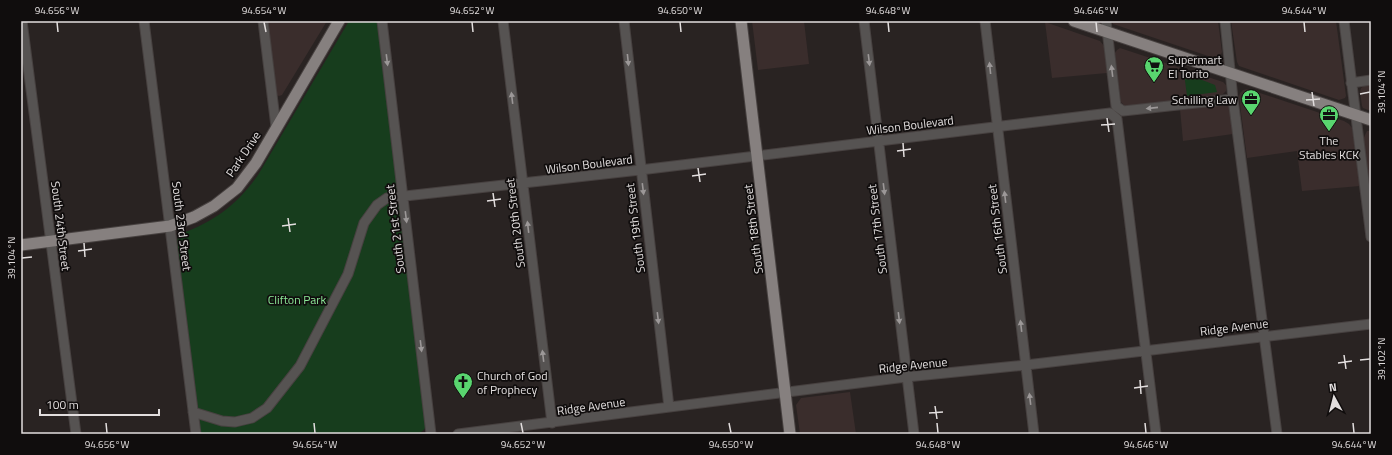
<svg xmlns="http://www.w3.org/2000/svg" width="1392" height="455" viewBox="0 0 1392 455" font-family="'Titillium Web',sans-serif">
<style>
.built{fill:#3a2d2c}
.green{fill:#173d1d}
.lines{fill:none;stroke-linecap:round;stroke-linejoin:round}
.minor-casing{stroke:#474140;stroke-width:11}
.major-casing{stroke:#474140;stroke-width:13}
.minor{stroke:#565352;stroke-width:9}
.major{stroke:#86807f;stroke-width:11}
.oneway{fill:#9c9898}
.ticks{fill:none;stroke:#e2dede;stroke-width:1.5}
.labels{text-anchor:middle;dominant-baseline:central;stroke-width:3.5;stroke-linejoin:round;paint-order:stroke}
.poi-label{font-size:12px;fill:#e2dede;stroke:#100d0d;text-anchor:start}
.street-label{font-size:12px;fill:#e2dede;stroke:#100d0d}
.park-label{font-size:12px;fill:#8ce897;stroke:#100d0d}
.neatline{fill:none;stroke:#e2dede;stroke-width:1.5}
.ticks-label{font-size:10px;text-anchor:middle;fill:#e2dede}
</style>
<rect width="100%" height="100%" fill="#292322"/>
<path class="built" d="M267,21H327L282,95L279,96L276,95Z
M752,21H804L809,64L758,70Z
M1111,21H1218L1222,52L1220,57L1217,59L1113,24Z
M1231,21H1336L1346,96L1345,98L1339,100L1239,66L1237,62Z
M1045,22L1100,41L1104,46L1107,73L1052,78Z
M1120,48L1223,82L1226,85V91L1223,94L1217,96L1125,106L1121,102L1115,53L1117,50Z
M1371,85V111L1363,108L1362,106L1360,92L1361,88L1364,86Z
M1248,89L1344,121L1349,124L1352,128L1360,186L1302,191L1297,151L1247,158L1239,97L1240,93L1243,90Z
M1230,104L1233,134L1183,141L1180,109Z
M1367,131H1371V192L1363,139Z
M850,392L856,434H800L796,405L801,398Z"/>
<path class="green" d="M349,21H377L426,426C423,434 417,433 409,434H201L177,246L178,236L181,234C215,221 237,205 258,175Z
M1184,73L1215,85L1217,92L1187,96Z"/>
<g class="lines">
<g class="minor-casing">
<path id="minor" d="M22,21L76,434
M144,21L196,434
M263,21L276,127
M382,21L431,434
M503,21L552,423
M624,21L669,407
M864,21L914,434
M985,21L1034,434
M1106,21L1116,106L1123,111L1233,99
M1225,21L1233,99L1277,434
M1344,21L1371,237
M1351,83L1371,80
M193,412L222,421L235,422L252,418L267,408L300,366L348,274L364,223L377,205L387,198L640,170L1110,113L1117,119L1156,434
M458,434L906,377L1026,365L1371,324"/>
</g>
<g class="major-casing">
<path id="major" d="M741,21L790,434
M1074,21L1371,120
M21,245L170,226L194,217L214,206L237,188L256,163L339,21"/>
</g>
<use href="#minor" class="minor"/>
<use href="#major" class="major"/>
</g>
<defs><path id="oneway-solid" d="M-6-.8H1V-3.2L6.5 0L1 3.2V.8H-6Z"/></defs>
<g class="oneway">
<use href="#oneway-solid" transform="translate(387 60) rotate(83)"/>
<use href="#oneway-solid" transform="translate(628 60) rotate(84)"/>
<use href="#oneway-solid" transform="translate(869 60) rotate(83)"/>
<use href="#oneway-solid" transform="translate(990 68) rotate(-96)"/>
<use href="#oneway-solid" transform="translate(1112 71) rotate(-97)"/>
<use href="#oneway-solid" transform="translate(512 98) rotate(-97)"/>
<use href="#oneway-solid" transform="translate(1152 108) rotate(174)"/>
<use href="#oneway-solid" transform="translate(643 189) rotate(83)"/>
<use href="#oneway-solid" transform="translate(884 189) rotate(83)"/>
<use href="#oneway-solid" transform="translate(1005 197) rotate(-97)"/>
<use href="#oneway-solid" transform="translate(406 217) rotate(83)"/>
<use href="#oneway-solid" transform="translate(528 227) rotate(-97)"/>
<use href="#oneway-solid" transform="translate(658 318) rotate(83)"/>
<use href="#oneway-solid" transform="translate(899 318) rotate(83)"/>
<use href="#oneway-solid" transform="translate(1021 326) rotate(-97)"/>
<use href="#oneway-solid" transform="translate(421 346) rotate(83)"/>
<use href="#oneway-solid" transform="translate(543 356) rotate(-97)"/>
<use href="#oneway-solid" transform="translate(1030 399) rotate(-97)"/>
</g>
<path class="ticks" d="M57,22L58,32M264,22L266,32M472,22L473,32M680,22L681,32M888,22L889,32M1096,22L1097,32M1304,22L1305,32M1312,92L1314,106M1360,94L1370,92M1306,100L1320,99M1107,118L1109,132M1101,125L1115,124M903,143L904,157M897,151L911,149M698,168L700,182M692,176L706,174M493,193L495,207M487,201L501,199M288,218L290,232M282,226L296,224M84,243L85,257M78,251L92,249M22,258L32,257M1344,355L1346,369M1360,360L1370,359M1338,363L1352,361M1140,380L1141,394M1134,388L1148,386M935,406L937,419M929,413L943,412M106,423L107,433M314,423L315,433M521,423L523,433M729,423L731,433M937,423L938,433M1145,423L1146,433M1353,423L1354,433"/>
<defs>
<g id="supermarket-pin" transform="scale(1)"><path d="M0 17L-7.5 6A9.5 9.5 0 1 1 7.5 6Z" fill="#59d56f" stroke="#100d0d"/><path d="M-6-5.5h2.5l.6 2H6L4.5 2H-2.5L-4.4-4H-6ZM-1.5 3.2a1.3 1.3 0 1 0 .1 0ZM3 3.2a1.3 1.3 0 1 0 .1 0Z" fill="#111"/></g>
<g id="office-pin" transform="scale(1)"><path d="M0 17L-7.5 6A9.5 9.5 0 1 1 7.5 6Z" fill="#59d56f" stroke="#100d0d"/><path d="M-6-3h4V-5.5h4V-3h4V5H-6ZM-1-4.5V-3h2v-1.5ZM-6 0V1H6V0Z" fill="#111"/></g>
<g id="church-pin" transform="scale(1)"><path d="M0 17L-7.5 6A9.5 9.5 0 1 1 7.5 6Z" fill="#59d56f" stroke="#100d0d"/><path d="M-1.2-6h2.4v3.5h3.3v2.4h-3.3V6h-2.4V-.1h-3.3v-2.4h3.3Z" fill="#111"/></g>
</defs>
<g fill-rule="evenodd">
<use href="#supermarket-pin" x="1154" y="66"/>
<use href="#office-pin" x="1251" y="99"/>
<use href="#office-pin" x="1329" y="115"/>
<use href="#church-pin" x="463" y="382"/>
</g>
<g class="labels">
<g class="poi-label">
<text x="1168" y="59">Supermart<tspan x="1168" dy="14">El Torito</tspan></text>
<text x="1237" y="99" text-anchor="end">Schilling Law</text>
<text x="1329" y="140" text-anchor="middle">The<tspan x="1329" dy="14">Stables KCK</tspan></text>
<text x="477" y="375">Church of God<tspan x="477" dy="14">of Prophecy</tspan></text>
</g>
<g class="street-label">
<text transform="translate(910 125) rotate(-7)">Wilson Boulevard</text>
<text transform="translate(243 154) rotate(-56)">Park Drive</text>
<text transform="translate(589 164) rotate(-7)">Wilson Boulevard</text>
<text transform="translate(515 223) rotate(-97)">South 20th Street</text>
<text transform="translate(61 226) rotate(83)">South 24th Street</text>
<text transform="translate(182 226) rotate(83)">South 23rd Street</text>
<text transform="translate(635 228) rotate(-97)">South 19th Street</text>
<text transform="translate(395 229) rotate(-97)">South 21st Street</text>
<text transform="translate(753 229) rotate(-97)">South 18th Street</text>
<text transform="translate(877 229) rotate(-97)">South 17th Street</text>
<text transform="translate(997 229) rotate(-97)">South 16th Street</text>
<text transform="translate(1234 327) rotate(-7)">Ridge Avenue</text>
<text transform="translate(913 365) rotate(-6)">Ridge Avenue</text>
<text transform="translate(591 406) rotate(-8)">Ridge Avenue</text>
</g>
<g class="park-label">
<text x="297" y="299">Clifton Park</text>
</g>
</g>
<rect width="1392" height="455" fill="none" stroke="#100d0d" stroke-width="44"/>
<g transform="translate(1334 397) rotate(353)" stroke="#100d0d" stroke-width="3" paint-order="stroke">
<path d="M0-3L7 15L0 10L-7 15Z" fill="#e2dede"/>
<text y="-6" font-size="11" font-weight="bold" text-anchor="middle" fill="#e2dede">N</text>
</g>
<path d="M40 409v6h119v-6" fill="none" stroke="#e2dede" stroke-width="2"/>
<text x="46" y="409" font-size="12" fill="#e2dede" stroke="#100d0d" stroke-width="3" paint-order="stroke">100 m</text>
<rect x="22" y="22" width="1348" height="411" class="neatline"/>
<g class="ticks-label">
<text x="57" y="14">94.656°W</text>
<text x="264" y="14">94.654°W</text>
<text x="472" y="14">94.652°W</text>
<text x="680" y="14">94.650°W</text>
<text x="888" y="14">94.648°W</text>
<text x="1096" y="14">94.646°W</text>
<text x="1304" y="14">94.644°W</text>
<text transform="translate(1381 92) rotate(-90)" y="4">39.104°N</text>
<text transform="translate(11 258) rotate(-90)" y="4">39.104°N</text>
<text transform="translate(1381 359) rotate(-90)" y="4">39.102°N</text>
<text x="107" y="448">94.656°W</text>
<text x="315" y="448">94.654°W</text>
<text x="523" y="448">94.652°W</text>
<text x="731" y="448">94.650°W</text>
<text x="938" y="448">94.648°W</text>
<text x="1146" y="448">94.646°W</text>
<text x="1354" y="448">94.644°W</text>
</g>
</svg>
